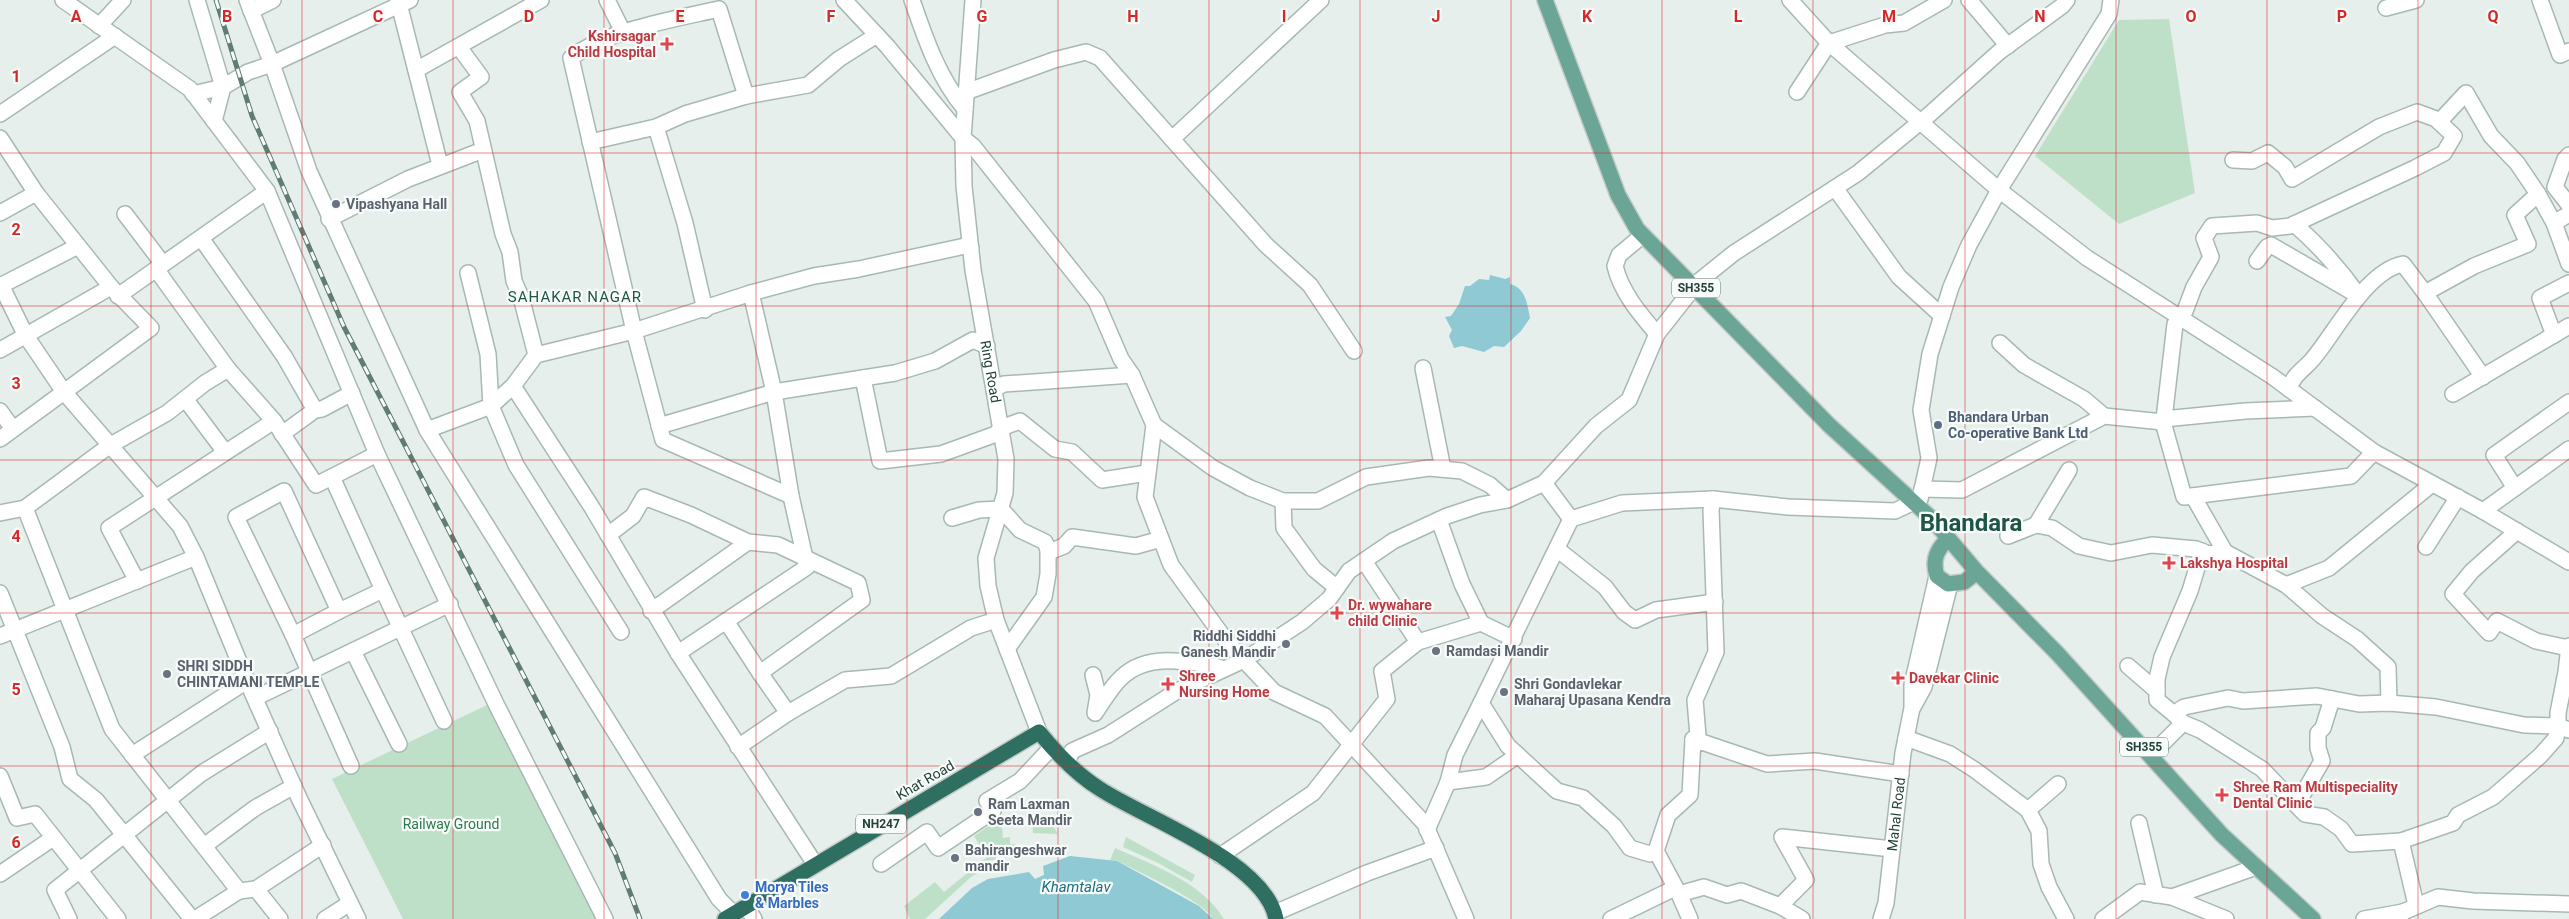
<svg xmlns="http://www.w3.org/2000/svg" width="2569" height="919" viewBox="0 0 2569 919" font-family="Roboto,sans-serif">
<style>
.green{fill:#bfe0c8}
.water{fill:#8ec9d4}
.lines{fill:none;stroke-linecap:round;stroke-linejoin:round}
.minor-casing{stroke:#a8b8b2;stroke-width:18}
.major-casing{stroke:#c2cac8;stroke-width:18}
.highway-casing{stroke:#c2cac8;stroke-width:18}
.minor{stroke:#fff;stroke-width:15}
.major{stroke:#6aa596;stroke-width:15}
.highway{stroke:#2f6f62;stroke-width:15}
.rail-casing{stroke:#5f7d75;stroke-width:5}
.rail{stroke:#f7fbf9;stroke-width:3;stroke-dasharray:9;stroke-linecap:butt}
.grid{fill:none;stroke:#d62828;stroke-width:1;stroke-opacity:0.55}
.health-dot{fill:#e0444e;stroke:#f7fbf9;stroke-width:2}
.worship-dot{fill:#6b7280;stroke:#f7fbf9;stroke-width:2}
.service-dot{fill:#5c6f8a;stroke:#f7fbf9;stroke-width:2}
.shop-dot{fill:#3f7fe0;stroke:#f7fbf9;stroke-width:2}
.labels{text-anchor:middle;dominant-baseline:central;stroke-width:4.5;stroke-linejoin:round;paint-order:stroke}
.shield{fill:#f7fbf9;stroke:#637a73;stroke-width:1}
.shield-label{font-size:12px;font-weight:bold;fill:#24423a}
.health-label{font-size:14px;font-weight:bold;fill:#be3a42;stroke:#f7fbf9;text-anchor:start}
.worship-label{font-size:14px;font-weight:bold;fill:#5b616d;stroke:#f7fbf9;text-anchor:start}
.street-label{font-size:14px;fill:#24423a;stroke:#f7fbf9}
.service-label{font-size:14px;font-weight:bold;fill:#4e5e75;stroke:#f7fbf9;text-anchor:start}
.park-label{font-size:14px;fill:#2d7a4b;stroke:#f7fbf9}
.shop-label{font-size:14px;font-weight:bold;fill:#366cbe;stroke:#f7fbf9;text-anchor:start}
.neighbourhood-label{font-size:15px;letter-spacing:1px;fill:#1f5548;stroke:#f7fbf9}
.water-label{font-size:15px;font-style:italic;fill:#1c6f80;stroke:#f7fbf9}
.town-label{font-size:24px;font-weight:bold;fill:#1f5548;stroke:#f7fbf9}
.grid-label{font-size:16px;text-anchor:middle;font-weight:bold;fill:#d62828;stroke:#f7fbf9;stroke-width:4.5;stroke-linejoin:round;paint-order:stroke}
</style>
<rect width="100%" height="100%" fill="#e6efeb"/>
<path class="green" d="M2169,19L2195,193L2119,224L2035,156L2119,20Z
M487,705L597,919H403L332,779Z
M1032,818L1049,819L1058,834L1033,833Z
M997,820L1002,826L1003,838L1010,837V844L1017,845L1016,851L996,850V859L987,861L988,867L971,877L925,919H910L904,906L935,882L944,892L987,857L974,836Z
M1126,837L1195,875L1192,882L1158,863L1123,847Z
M1115,848C1153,865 1202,882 1224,919H1213C1204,901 1137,871 1117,861L1110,860Z"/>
<path class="water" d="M1490,275L1505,279L1510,277V284C1526,288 1527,304 1530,318L1521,331L1504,347L1494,346L1484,352L1462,346L1454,348L1449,336L1452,330L1445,317L1451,316L1459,304L1465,286H1470L1479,279L1489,280Z
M1070,856L1117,861L1199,906L1213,919H939L972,888L988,879L1029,872L1035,879L1044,875L1043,866Z"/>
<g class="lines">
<g class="minor-casing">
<g id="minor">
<path d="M63,0L190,89L267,191L377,454L497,706L605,919"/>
<path d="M197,0L223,87L248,72L272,64L410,0"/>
<path d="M247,0L272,64L309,171L427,430L719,899L734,914"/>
<path d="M398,0L440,165"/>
<path d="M607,0L624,34"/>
<path d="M844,0L887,46L963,138L973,146L1096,301L1121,359L1132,375L1154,425L1145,497L1171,565L1227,642L1274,692L1325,716L1425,824L1466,919"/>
<path d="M912,0C925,38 939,79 965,109"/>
<path id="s1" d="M973,0L963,138L964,186L973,270L1006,459L1005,493L986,558L988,586L996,620L1039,732"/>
<path d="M1969,0L2008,46"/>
<path d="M2111,0L2109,14L1999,190L2087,258L2273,377L2374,452L2483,511L2569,562"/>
<path d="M2540,0L2560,55L2569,51"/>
<path d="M2386,8L2416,0"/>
<path d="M251,11L273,0"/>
<path d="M99,26L123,0"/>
<path d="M459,47L481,77L460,92L477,121L503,234L510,252L514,281L521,297L536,355"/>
<path d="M416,70L541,0"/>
<path d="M966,92L1054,60L1086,52L1100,58L1266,245L1310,285L1354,351"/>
<path d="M1797,92L1829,43L1885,25L1904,23L1944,0"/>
<path d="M193,94L223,87L214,121"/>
<path d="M0,114L115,36"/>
<path d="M2439,122L2466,93L2491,136L2517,163L2538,194"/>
<path d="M656,127L685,223L705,310"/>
<path d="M0,138L36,193"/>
<path d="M1172,139L1321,0"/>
<path d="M590,142L656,127L685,114L746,96"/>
<path d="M2569,155L2565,159L2555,187L2569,205"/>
<path d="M2233,160L2252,161L2268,153L2285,167L2292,179L2379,127L2417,112L2436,119L2454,136L2444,153L2415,168L2290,226L2272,228L2257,223L2212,226L2204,238L2211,257L2194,287L2185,311L2175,324L2164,419L2245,411L2315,408"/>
<path d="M1835,188L1899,277L1942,316"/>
<path d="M0,213L36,193L111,287L151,328L64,392L26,336L1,285"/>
<path d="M125,214L163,264"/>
<path d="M329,219L408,179L483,150"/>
<path d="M2554,223L2569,264"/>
<path d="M1643,235L1619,255L1615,266C1621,292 1640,314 1657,334"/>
<path d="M201,238L284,356L315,410"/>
<path d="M2257,261L2267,247L2271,245L2359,296C2339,268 2320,246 2294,224"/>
<path d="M156,269L228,369"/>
<path d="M468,273L488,354L491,406L516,465L621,632"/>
<path d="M0,286L78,246"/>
<path d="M751,293L774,392L791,496L663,440L634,331Z"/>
<path d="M751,293L814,276L859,269L965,246L971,248"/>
<path d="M2425,293L2483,377"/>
<path d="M118,296L267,191"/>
<path d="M2554,335L2540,298L2569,283"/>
<path d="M2000,343L2024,365L2084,399L2104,416"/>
<path d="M0,350L111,287"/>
<path d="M1423,368L1443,469"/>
<path d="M863,378L880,461L941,454L996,434L1001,428L1020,421L1055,449L1072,452L1102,480L1147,473"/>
<path d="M513,386L591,506L678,653L815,864"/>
<path d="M994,389L1004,384L1132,375"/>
<path d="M2289,389C2293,375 2303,370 2312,360C2336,332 2366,271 2403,264L2425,293L2474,266L2528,244L2515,215L2538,194L2554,223L2569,214"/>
<path d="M2453,394L2569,326"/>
<path d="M186,400L225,452"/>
<path d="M0,411L13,429"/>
<path d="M2163,422L2184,497L2351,476L2374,452"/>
<path d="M1154,425L1213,468L1250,488L1283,501H1318L1366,477L1429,468L1462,471L1490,485L1507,500"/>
<path d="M659,426L774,392L895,373L935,361L973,340L987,346"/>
<path d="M427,430L491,406L513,386L536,355L634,331L571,58C607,30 675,19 719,9L746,96L808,85L839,59L877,35"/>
<path d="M282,434L315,410L322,409L352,393"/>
<path d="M0,439L64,392L180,526L196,557L247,681L299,798L358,919"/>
<path d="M332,477L383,590L339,611L284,491L236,517L293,635L351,766"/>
<path d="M1544,483L1571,519L1622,503L1713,499L1788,507L1895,511L1920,499L1929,458L1921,410L1930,354L1951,287L1969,245L1999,190L1829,43L1790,0"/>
<path d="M2515,488L2494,455L2569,402"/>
<path d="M1922,489L1962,490L2104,416L2163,422L2164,419"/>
<path d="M2193,496L2225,552"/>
<path d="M1283,501L1284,528L1314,569L1337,588"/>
<path d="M25,508L109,446L167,413L205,383L228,369L274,421L316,485L377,454"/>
<path d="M2483,511L2569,449"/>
<path d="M0,513L25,508L112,729L239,891L256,889L280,919"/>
<path d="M952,518L979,510L1001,509L1020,530L1045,542L1049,552L1064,546L1072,537L1136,546L1161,539"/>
<path d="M1571,519L1481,703L1508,746L1557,791L1583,798L1614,826L1630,848L1650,854L1656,851"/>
<path d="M1439,520L1462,584L1481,623L1514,639"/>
<path d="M2036,525L2069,470"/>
<path d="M2517,531L2472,571L2453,594L2489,633L2497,621L2536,641L2568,648"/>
<path d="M608,535L633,516L644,497L691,515L748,542L778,545L858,583L862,600L760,673L788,713L738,747"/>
<path d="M2008,536L2036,525L2052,528L2079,546L2111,553L2152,545L2196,549L2208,554L2225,552L2286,585L2329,568L2432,484"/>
<path d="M2426,547L2458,497"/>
<path d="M1557,549L1605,587L1624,612L1635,620L1656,610L1715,602"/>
<path d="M1364,561L1418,642L1481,623"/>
<path d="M137,581L109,528L274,421"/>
<path d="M2285,584L2322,616L2357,639L2388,667L2389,703"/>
<path d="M383,590L444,721"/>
<path d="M0,593L62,747L70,779L96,800L192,919"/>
<path d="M651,611L748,542"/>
<path d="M726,621L760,673"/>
<path d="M293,635L339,611"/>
<path d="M0,636L196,557"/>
<path d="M1007,649L1044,597L1048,574V551"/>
<path d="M353,651L399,744"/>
<path d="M678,653L807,567L791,496"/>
<path d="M2128,666L2157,691"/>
<path d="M1093,675L1098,695L1095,713C1102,703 1109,691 1117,682C1143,652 1181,661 1215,666L1224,669"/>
<path d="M255,698L450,604"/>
<path d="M1481,703L1455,755L1448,782L1486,777L1518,755"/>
<path d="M1913,707L1924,687L1950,584"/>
<path d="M788,713L845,680L891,676L971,628L996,620"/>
<path d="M2174,714L2157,700V679L2162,657L2190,591L2202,551"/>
<path d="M2183,723L2200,730L2262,769L2305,814L2324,817L2341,829L2352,844L2401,841"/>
<path d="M1906,738L1950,754L1975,770L2028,810L2039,831L2041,864L2049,887L2066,919"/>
<path d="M1693,739L1698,736L1695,700L1716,652L1711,510L1713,499"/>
<path d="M132,755L247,681"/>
<path d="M2151,755L2183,723L2174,714L2184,707L2228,698L2243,701L2317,696L2359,704L2389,703L2436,707L2524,725L2558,726V713L2566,672L2569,646"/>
<path d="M1067,763L1072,751L1108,735L1177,691L1244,660L1302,622L1329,599L1349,571L1393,541L1447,516L1480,505L1507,500L1544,483L1596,426L1629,400L1657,334L1698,282L1734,253L1858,173L1930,114L1999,52L2062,6L2067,0"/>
<path d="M0,776L17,818L35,814L118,919"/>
<path d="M2301,809L2300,799L2322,761L2318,748V733L2323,728L2332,699"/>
<path d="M2028,810L2058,784"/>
<path d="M2139,823L2156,895"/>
<path d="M1427,830L1448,782"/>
<path d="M204,846L255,808L294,786"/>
<path d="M1220,856L1313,793L1387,699L1382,671L1418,642"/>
<path d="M881,864L927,832L938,848L993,811L987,801L1020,781L1052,747"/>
<path d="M0,874L53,838"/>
<path d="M256,889L323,845"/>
<path d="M1679,894L1690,919"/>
<path d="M2172,897L2256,867"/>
<path d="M2416,905L2401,841L2453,823L2458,815L2493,797L2540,756L2556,738L2558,726L2569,730"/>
<path d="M746,906L754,919"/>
<path d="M1780,906L1806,880L1782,837L1892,849"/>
<path d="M1275,913L1367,873L1436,848"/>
<path d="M69,919L55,890L202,773L270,731"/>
<path d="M195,919L239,891"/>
<path d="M325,919L350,903"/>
<path d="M1611,919L1675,888"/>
<path d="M1802,919L1780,906L1741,891L1727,895L1704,887L1679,894L1656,851L1668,815L1690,795L1693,739L1767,764L1815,761L1901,774"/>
<path id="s2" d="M1881,919L1886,903L1903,753L1912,708V685L1937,576"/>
<path d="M2103,919L2140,892L2172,897L2226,919"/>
<path d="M2364,919L2403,912"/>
<path d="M2399,919L2403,912L2438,897L2473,901L2569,904"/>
</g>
</g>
<g class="major-casing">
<path id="major" d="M1545,0L1618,195L1637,229L1829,425L1932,519L1977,572L1964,582L1948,584L1937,576C1932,561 1936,550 1948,539
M1977,572L2057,653L2222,835L2313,919"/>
</g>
<g class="highway-casing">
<path id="highway" d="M725,919L1039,732C1057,754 1076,774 1100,789C1146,819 1265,861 1276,919"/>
</g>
<use href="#minor" class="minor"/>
<use href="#major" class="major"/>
<use href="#highway" class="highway"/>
<g class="rail-casing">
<path id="rail" d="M216,0L252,116L344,327L615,853L640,919"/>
</g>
<use href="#rail" class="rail"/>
</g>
<path class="grid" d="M151,0V919M302,0V919M453,0V919M604,0V919M756,0V919M907,0V919M1058,0V919M1209,0V919M1360,0V919M1511,0V919M1662,0V919M1813,0V919M1965,0V919M2116,0V919M2267,0V919M2418,0V919M0,153H2569M0,306H2569M0,460H2569M0,613H2569M0,766H2569"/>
<g class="health-dot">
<path d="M664.5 36.5h5v5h5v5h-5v5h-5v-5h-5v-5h5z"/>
<path d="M2166.5 555.5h5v5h5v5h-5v5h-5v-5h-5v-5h5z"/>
<path d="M1334.5 605.5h5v5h5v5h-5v5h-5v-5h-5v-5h5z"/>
<path d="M1895.5 670.5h5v5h5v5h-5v5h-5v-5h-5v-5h5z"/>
<path d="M1165.5 676.5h5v5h5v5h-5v5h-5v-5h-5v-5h5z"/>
<path d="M2219.5 787.5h5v5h5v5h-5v5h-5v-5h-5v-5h5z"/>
</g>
<g class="worship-dot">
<circle cx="336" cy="204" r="5"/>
<circle cx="1286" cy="644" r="5"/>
<circle cx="1436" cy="651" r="5"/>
<circle cx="167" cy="674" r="5"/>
<circle cx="1504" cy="692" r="5"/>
<circle cx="978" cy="812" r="5"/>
<circle cx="955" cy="858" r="5"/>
</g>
<circle class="service-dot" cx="1938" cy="425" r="5"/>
<circle class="shop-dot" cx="745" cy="895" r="5"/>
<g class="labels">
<g class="shield">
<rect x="1672" y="278.5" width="48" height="19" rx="4"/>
<rect x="2120" y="737.5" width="48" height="19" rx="4"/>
<rect x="856" y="814.5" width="50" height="19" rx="4"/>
</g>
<g class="shield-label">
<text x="1696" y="288">SH355</text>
<text x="2144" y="747">SH355</text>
<text x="881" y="824">NH247</text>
</g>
<g class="health-label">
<text x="656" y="36" text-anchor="end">Kshirsagar<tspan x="656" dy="16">Child Hospital</tspan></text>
<text x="2180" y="563">Lakshya Hospital</text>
<text x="1348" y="605">Dr. wywahare<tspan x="1348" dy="16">child Clinic</tspan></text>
<text x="1179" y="676">Shree<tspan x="1179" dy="16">Nursing Home</tspan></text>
<text x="1909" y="678">Davekar Clinic</text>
<text x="2233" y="787">Shree Ram Multispeciality<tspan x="2233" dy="16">Dental Clinic</tspan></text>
</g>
<g class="worship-label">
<text x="346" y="204">Vipashyana Hall</text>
<text x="1276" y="636" text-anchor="end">Riddhi Siddhi<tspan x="1276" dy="16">Ganesh Mandir</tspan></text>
<text x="1446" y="651">Ramdasi Mandir</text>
<text x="177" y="666">SHRI SIDDH<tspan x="177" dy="16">CHINTAMANI TEMPLE</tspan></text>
<text x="1514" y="684">Shri Gondavlekar<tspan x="1514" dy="16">Maharaj Upasana Kendra</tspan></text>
<text x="988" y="804">Ram Laxman<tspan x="988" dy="16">Seeta Mandir</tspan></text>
<text x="965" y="850">Bahirangeshwar<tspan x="965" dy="16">mandir</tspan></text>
</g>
<g class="street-label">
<text stroke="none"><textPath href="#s1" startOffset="374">Ring Road</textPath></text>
<text transform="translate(925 780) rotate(-30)">Khat Road</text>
<text stroke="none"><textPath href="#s2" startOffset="106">Mahal Road</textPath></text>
</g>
<g class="service-label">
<text x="1948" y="417">Bhandara Urban<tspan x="1948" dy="16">Co-operative Bank Ltd</tspan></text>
</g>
<g class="park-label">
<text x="451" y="824">Railway Ground</text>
</g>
<g class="shop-label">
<text x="755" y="887">Morya Tiles<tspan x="755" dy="16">&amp; Marbles</tspan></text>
</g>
<g class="neighbourhood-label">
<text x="575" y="297">SAHAKAR NAGAR</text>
</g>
<g class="water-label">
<text x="1076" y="887">Khamtalav</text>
</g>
<g class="town-label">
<text x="1971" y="523">Bhandara</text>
</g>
</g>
<g class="grid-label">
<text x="76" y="22">A</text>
<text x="227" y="22">B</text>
<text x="378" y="22">C</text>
<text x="529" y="22">D</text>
<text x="680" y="22">E</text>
<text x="831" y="22">F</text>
<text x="982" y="22">G</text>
<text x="1133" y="22">H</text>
<text x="1284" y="22">I</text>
<text x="1436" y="22">J</text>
<text x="1587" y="22">K</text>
<text x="1738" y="22">L</text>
<text x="1889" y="22">M</text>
<text x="2040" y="22">N</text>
<text x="2191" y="22">O</text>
<text x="2342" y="22">P</text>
<text x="2493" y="22">Q</text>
<text x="16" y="82">1</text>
<text x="16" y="235">2</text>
<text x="16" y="389">3</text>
<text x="16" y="542">4</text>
<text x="16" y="695">5</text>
<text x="16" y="848">6</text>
</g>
</svg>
